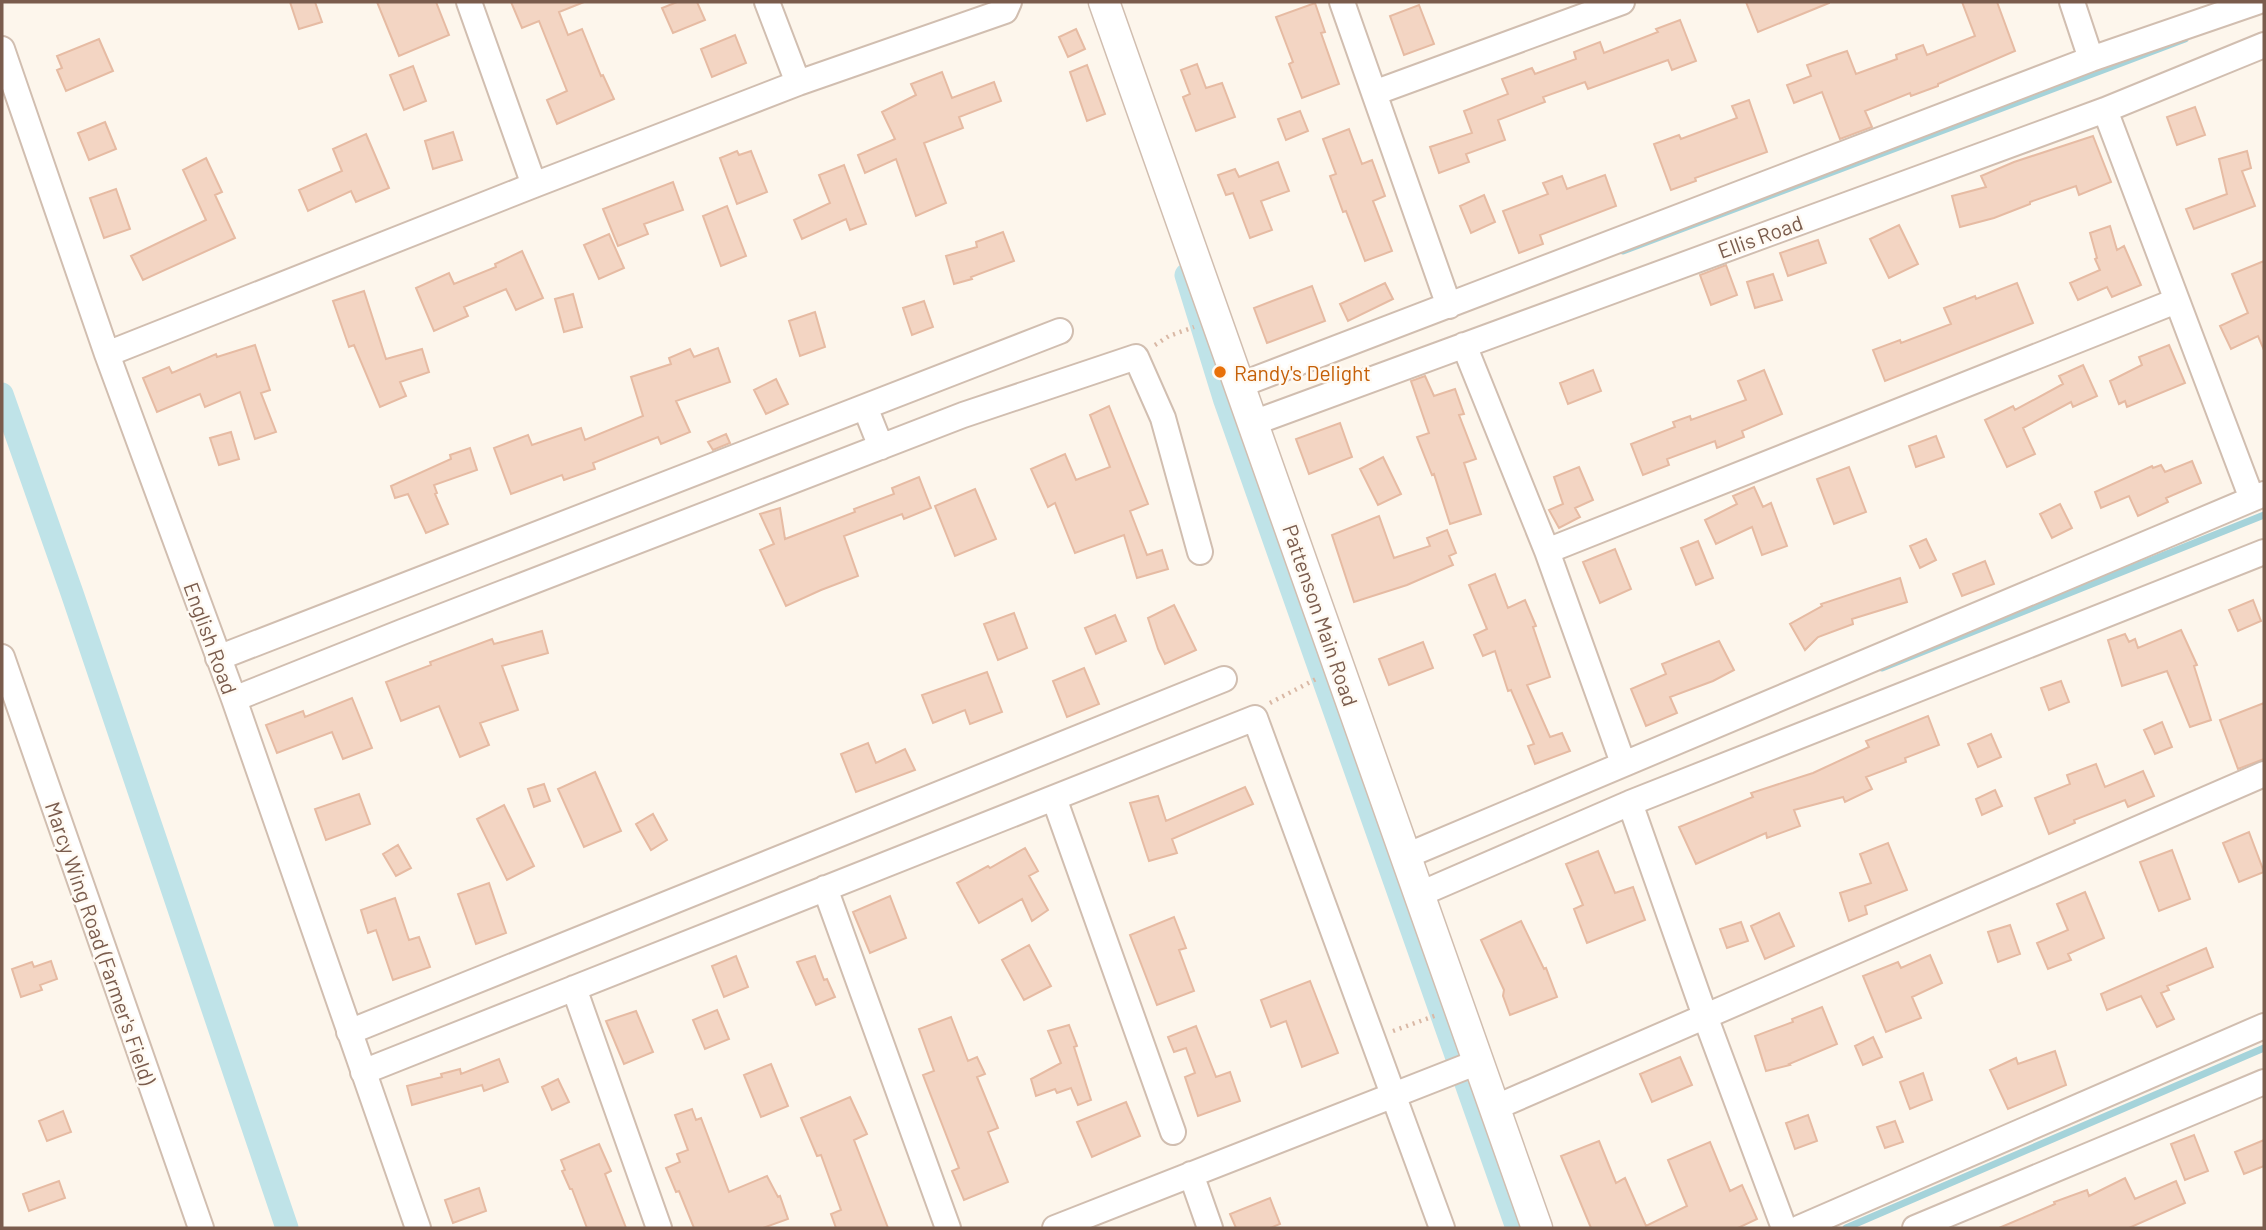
<svg xmlns="http://www.w3.org/2000/svg" width="2266" height="1230" viewBox="0 0 2266 1230" font-family="Barlow,sans-serif">
<style>
.lines{fill:none;stroke-linecap:round;stroke-linejoin:round}
.stream{stroke:#a5d3da;stroke-width:7}
.canal{stroke:#bfe3e8;stroke-width:23}
.building{fill:#f3d5c3;stroke:#e6bba3;stroke-width:2}
.minor-casing{stroke:#d1beb0;stroke-width:28}
.tertiary-casing{stroke:#d1beb0;stroke-width:33}
.path{stroke:#d9b8a5;stroke-width:4.5;stroke-dasharray:2 5;stroke-linecap:butt}
.minor{stroke:#fff;stroke-width:24}
.tertiary{stroke:#fff;stroke-width:30}
.food-dot{fill:#e8710a;stroke:#fffaf3;stroke-width:2.5}
.labels{text-anchor:middle;dominant-baseline:central;stroke-width:5;stroke-linejoin:round;paint-order:stroke}
.street-label{font-size:21px;fill:#7a5c4d;stroke:#fffaf3}
.food-label{font-size:21px;fill:#c56008;stroke:#fffaf3;text-anchor:start}
</style>
<rect width="100%" height="100%" fill="#fdf6ec"/>
<g class="lines">
<path class="stream" d="M1623,251L2185,39
M1882,668L2264,515
M1846,1228L2264,1048"/>
<path class="canal" d="M1186,275L1225,401L1517,1228
M2,394L72,593L287,1228"/>
</g>
<path class="building" d="M290,2H315L322,22L299,29Z
M377,2H436L449,35L399,56Z
M511,2H584L559,12L568,35L582,29L601,76L603,75L614,99L557,124L547,100L567,91L539,21L522,28Z
M677,2H697L705,20L673,33L662,8Z
M1746,2H1829V3L1758,32Z
M1962,2H1997L2015,51L1938,84V86L1911,96L1910,93L1865,111L1872,127L1840,139L1822,92L1794,103L1787,85L1811,76L1807,65L1832,56L1847,51L1856,74L1897,59L1896,55L1923,45L1927,55L1975,36Z
M1315,3L1325,32L1321,33L1339,84L1302,98L1289,64L1293,62L1276,17Z
M1419,5L1434,44L1404,55L1390,16Z
M1680,20L1696,61L1672,70L1668,60L1588,89L1585,82L1543,97L1545,102L1498,120L1505,140L1466,154L1469,162L1439,173L1430,147L1472,133L1464,111L1508,94L1502,79L1532,68L1535,74L1576,59L1574,52L1600,42L1604,53L1658,32L1656,29Z
M1076,29L1085,49L1068,57L1059,37Z
M735,35L746,63L712,77L701,49Z
M99,39L113,71L66,91L57,70L62,68L57,56Z
M1197,64L1206,88L1222,83L1235,117L1196,131L1183,97L1190,94L1181,70Z
M1087,65L1105,114L1087,121L1070,72Z
M413,66L426,101L404,110L390,75Z
M942,72L952,98L994,82L1001,101L959,117L963,128L924,143L946,203L916,216L896,159L865,173L858,155L895,139L882,112L916,95L911,84Z
M1749,100L1767,152L1695,178L1696,181L1671,190L1654,144L1679,135L1681,139L1737,118L1732,106Z
M2195,107L2205,135L2177,145L2167,117Z
M1300,111L1308,131L1286,140L1278,119Z
M105,122L116,149L89,160L78,133Z
M1349,129L1362,164L1372,160L1385,196L1373,201L1392,251L1365,261L1346,211L1343,212L1330,176L1336,174L1323,139Z
M453,132L462,160L433,169L425,141Z
M366,134L389,188L356,202L351,191L308,211L299,190L342,171L333,149Z
M2093,136L2111,182L2079,195L2076,186L2030,202V204L1994,218L1960,227L1952,196L1986,187L1981,176L2014,162Z
M737,151L739,155L751,151L767,192L737,204L720,158Z
M2247,151L2251,168L2242,171L2255,206L2194,229L2186,209L2227,194L2219,159Z
M206,158L222,192L215,195L235,238L143,280L131,256L206,220L183,170Z
M1278,162L1289,191L1261,201L1272,230L1250,238L1233,193L1226,195L1218,175L1235,169L1239,177Z
M844,165L866,224L850,230L846,219L802,239L794,220L830,203L819,175Z
M1605,175L1616,206L1540,235L1543,244L1519,253L1503,211L1548,194L1543,183L1562,176L1567,189Z
M673,182L683,210L644,224L648,234L618,246L603,209Z
M116,189L130,229L104,238L90,198Z
M1484,195L1495,222L1471,233L1460,206Z
M727,206L746,256L721,266L703,216Z
M1899,225L1918,264L1889,278L1870,239Z
M2110,226L2117,250L2124,246L2141,285L2112,297L2107,287L2078,300L2070,283L2100,270L2095,259L2097,258L2090,233Z
M1003,232L1014,261L971,277L972,279L954,284L946,256L977,247L976,242Z
M609,234L624,268L599,279L584,245Z
M1818,240L1826,263L1788,276L1780,253Z
M522,251L543,298L516,310L506,289L464,307L468,316L434,331L416,288L449,273L454,284L496,267L495,264Z
M2264,261V350L2258,336L2231,349L2220,326L2248,313L2232,274Z
M1726,265L1737,295L1711,305L1700,275Z
M1773,274L1782,300L1755,308L1747,282Z
M1385,283L1393,299L1348,321L1340,304Z
M2017,283L2033,323L1885,381L1873,350L1900,340L1901,343L1951,324L1944,308L1975,296L1976,299Z
M1312,286L1325,321L1267,343L1254,308Z
M364,291L386,359L422,349L429,372L400,382L406,396L380,407L354,345L349,347L333,301Z
M573,294L582,327L564,332L555,299Z
M924,301L933,327L912,335L903,308Z
M815,312L825,347L800,356L789,321Z
M255,345L270,390L261,393L276,432L255,439L240,392L205,407L200,394L157,412L143,378L169,367L172,373L216,354L217,357Z
M2169,345L2185,383L2127,407L2125,401L2119,404L2110,381L2142,365L2139,357Z
M718,348L730,382L676,401L690,432L661,444L658,437L593,463L595,469L564,480L562,475L511,494L494,448L528,435L532,445L581,428L585,440L643,416L631,377L671,364L669,358L690,349L694,357Z
M2083,365L2097,396L2073,407L2071,402L2023,428L2035,454L2007,467L1985,420L2013,406L2015,410L2063,384L2059,376Z
M1593,370L1601,391L1568,404L1560,383Z
M1764,370L1782,414L1742,431L1744,437L1717,448L1715,441L1667,459L1669,465L1643,475L1631,444L1675,427L1673,422L1690,416L1691,420L1746,400L1738,381Z
M1425,376L1434,396L1455,389L1464,414L1459,415L1476,459L1464,463L1481,514L1450,524L1434,474L1432,475L1417,437L1429,433L1411,381Z
M776,379L788,404L766,414L754,390Z
M1109,406L1148,504L1130,511L1147,555L1162,550L1168,569L1137,578L1124,535L1075,553L1055,503L1048,507L1031,469L1065,454L1076,480L1110,467L1090,415Z
M1340,423L1352,457L1309,474L1296,439Z
M231,432L239,459L219,465L210,438Z
M726,434L730,443L713,450L708,442Z
M1936,436L1944,457L1916,467L1909,446Z
M470,448L477,470L434,485L437,493L435,494L448,524L426,533L408,494L395,498L391,486L451,459L450,455Z
M1383,457L1401,494L1378,505L1360,469Z
M2192,461L2201,483L2166,498L2168,502L2138,516L2129,496L2101,508L2095,492L2152,466L2153,468L2161,465L2165,472Z
M1579,467L1593,500L1575,508L1580,517L1559,528L1549,510L1563,504L1554,477Z
M1849,467L1866,512L1834,524L1817,479Z
M919,477L931,508L904,519L902,514L844,536L858,576L821,590L786,606L760,550L774,544L760,514L780,508L785,539L855,512L854,509L894,494L892,488Z
M1754,487L1763,507L1771,503L1787,546L1762,555L1752,527L1716,544L1705,520L1737,504L1733,496Z
M975,489L996,539L955,556L935,506Z
M2060,504L2072,528L2052,538L2040,514Z
M1379,516L1394,558L1430,546L1427,538L1447,530L1456,553L1449,556L1453,565L1407,585L1354,602L1332,535Z
M1926,539L1936,560L1920,568L1910,546Z
M1698,541L1713,578L1696,585L1681,548Z
M1615,549L1631,589L1600,603L1583,562Z
M1985,561L1994,584L1962,596L1953,574Z
M1495,574L1508,608L1525,600L1536,626L1533,627L1550,677L1527,685L1550,737L1562,733L1570,751L1535,764L1528,746L1534,744L1511,690L1508,691L1495,651L1483,656L1474,635L1487,629L1469,585Z
M1900,578L1907,602L1852,619L1853,624L1818,637L1805,650L1790,624L1822,606L1821,604Z
M2253,600L2261,621L2238,631L2229,610Z
M1174,605L1196,650L1165,664L1158,649L1148,618Z
M1014,613L1027,648L998,660L984,624Z
M1115,615L1126,641L1096,654L1085,628Z
M2181,630L2197,665L2194,666L2211,720L2190,727L2167,671L2122,686L2108,640L2125,634L2129,642L2135,639L2138,648Z
M542,631L548,653L502,666L518,710L480,723L489,745L460,757L439,706L401,721L386,682L431,665L430,662L492,639L494,644Z
M1719,641L1734,670L1713,681L1670,697L1677,713L1646,726L1631,689L1666,674L1662,664Z
M1423,642L1433,668L1389,685L1379,659Z
M1084,668L1099,704L1067,717L1053,681Z
M987,672L1002,712L970,724L965,710L933,723L922,695Z
M2061,681L2069,702L2049,710L2041,688Z
M352,698L372,748L343,759L332,732L277,753L266,725L303,711L305,717Z
M2264,703V759L2238,769L2220,720Z
M1928,716L1939,745L1905,758L1906,762L1866,777L1872,789L1845,802L1843,797L1794,810L1800,826L1767,838L1766,833L1696,864L1679,827L1753,797L1751,793L1813,773L1869,747L1866,741Z
M2162,722L2172,747L2155,754L2144,730Z
M1991,734L2001,757L1978,767L1968,744Z
M868,743L876,763L905,749L915,770L856,792L841,754Z
M2096,764L2105,787L2143,771L2154,796L2128,807L2125,800L2074,820L2075,823L2049,834L2035,798L2070,784L2067,775Z
M595,772L621,831L584,847L558,789Z
M544,784L550,801L534,807L528,789Z
M1245,787L1253,804L1172,839L1177,853L1149,861L1130,803L1158,796L1166,821Z
M1995,790L2002,806L1982,815L1976,799Z
M359,794L370,824L326,840L315,809Z
M504,805L534,866L507,880L477,819Z
M653,814L667,840L651,850L636,824Z
M2249,832L2264,872L2239,882L2223,843Z
M1888,843L1907,890L1865,906L1867,914L1849,921L1840,893L1871,883L1860,854Z
M398,845L411,868L396,876L383,854Z
M1025,848L1038,871L1029,876L1048,910L1032,921L1022,899L979,923L957,883L988,866L990,868Z
M2172,850L2190,899L2159,911L2140,862Z
M1598,851L1615,893L1633,887L1645,920L1587,943L1574,909L1583,905L1566,864Z
M489,883L506,933L476,944L458,894Z
M2085,892L2104,938L2068,954L2071,960L2048,969L2037,943L2068,930L2057,904Z
M890,896L906,938L870,953L853,912Z
M395,898L409,940L419,937L430,967L393,980L376,930L368,933L361,910Z
M1779,913L1794,946L1765,959L1751,926Z
M1174,917L1186,948L1179,950L1194,991L1157,1005L1130,935Z
M1521,921L1544,969L1546,968L1557,997L1510,1015L1503,996L1504,990L1481,940Z
M1741,922L1748,941L1727,948L1720,929Z
M2010,925L2020,954L1998,962L1988,932Z
M1029,945L1051,986L1024,1000L1002,960Z
M2206,948L2213,967L2167,986L2169,990L2161,993L2174,1019L2157,1027L2141,996L2107,1010L2101,994Z
M1930,955L1942,983L1912,997L1921,1018L1886,1032L1863,976L1898,962L1901,968Z
M736,956L748,987L724,997L712,966Z
M815,956L824,980L827,979L835,997L816,1005L797,962Z
M51,961L57,979L40,985L42,990L21,997L12,969L32,962L34,967Z
M1310,981L1338,1053L1302,1067L1286,1021L1271,1027L1261,1000Z
M1822,1007L1837,1044L1789,1064L1790,1065L1766,1071L1755,1036L1793,1022L1792,1019Z
M717,1010L729,1039L705,1049L693,1020Z
M636,1011L653,1052L624,1064L606,1021Z
M951,1017L968,1061L977,1057L985,1074L977,1077L998,1128L988,1132L1008,1182L964,1200L952,1171L959,1168L923,1075L934,1071L919,1029Z
M1069,1025L1077,1046L1074,1047L1091,1100L1078,1105L1071,1088L1057,1093L1055,1089L1036,1096L1031,1079L1061,1063L1048,1031Z
M1196,1026L1216,1077L1230,1072L1240,1101L1198,1116L1185,1077L1195,1073L1186,1048L1174,1052L1168,1037Z
M1873,1037L1882,1057L1863,1065L1855,1046Z
M2055,1051L2066,1085L2008,1109L1990,1070L2016,1058L2018,1064Z
M1680,1057L1692,1085L1652,1102L1640,1074Z
M499,1059L508,1082L484,1091L482,1085L412,1105L407,1086L442,1077L441,1074L460,1069L461,1074Z
M771,1064L788,1106L761,1117L744,1075Z
M1923,1073L1932,1100L1910,1109L1900,1082Z
M558,1079L569,1102L552,1110L542,1087Z
M850,1097L867,1134L854,1140L888,1228H836L831,1214L841,1210L821,1155L817,1156L801,1118Z
M1126,1102L1140,1136L1092,1157L1077,1122Z
M692,1109L696,1120L701,1118L729,1192L767,1176L778,1197L780,1196L788,1219L763,1228H694L679,1191L676,1192L666,1168L680,1162L677,1154L688,1150L675,1115Z
M63,1111L71,1132L47,1141L39,1121Z
M1808,1115L1817,1141L1795,1149L1786,1123Z
M1895,1121L1903,1142L1885,1148L1877,1127Z
M2194,1135L2208,1171L2185,1180L2171,1144Z
M2264,1140V1166L2244,1174L2235,1152Z
M1599,1141L1616,1183L1625,1178L1646,1226L1687,1206L1668,1160L1710,1142L1730,1191L1742,1185L1757,1219L1738,1228H1591L1561,1156Z
M599,1144L611,1171L605,1174L626,1228H587L572,1189H570L562,1171L565,1170L561,1160Z
M2125,1178L2135,1199L2176,1181L2185,1203L2129,1228H1999L2055,1204L2054,1202L2087,1190L2089,1196Z
M59,1181L65,1198L29,1211L23,1194Z
M479,1188L486,1211L453,1223L445,1200Z
M1270,1198L1280,1224L1270,1228H1236L1230,1214Z"/>
<g class="lines">
<g class="minor-casing">
<path id="minor" d="M469,2L534,185
M767,2L798,83
M1342,2L1449,306
M2072,2L2091,59
M2,49L107,354L234,699L418,1228
M1374,93L1622,2
M2105,110L2252,499
M1464,345L1547,551L1623,763
M107,354L534,185L798,83L1005,11L1009,2
M1240,385L2091,59L2257,2
M865,407L881,447
M1253,423L2105,110L2264,45
M1547,551L2176,301
M2,657L201,1228
M218,658L1060,331
M234,699L402,632L963,415L1136,357L1163,418L1200,552
M1054,798L1173,1132
M1630,803L1705,1016L1784,1228
M1406,856L2264,494
M825,888L948,1228
M1420,894L1630,803L2264,552
M574,988L659,1228
M349,1032L1224,679
M363,1072L1255,718L1442,1228
M1494,1108L2264,774
M1191,1174L1210,1228
M1055,1228L1478,1062
M1799,1228L2264,1026
M1915,1228L2264,1082"/>
</g>
<g class="tertiary-casing">
<path id="tertiary" d="M1104,2L1537,1228"/>
</g>
<path class="path" d="M1155,345L1169,336L1194,327
M1270,703L1318,678
M1393,1031L1437,1015"/>
<use href="#minor" class="minor"/>
<use href="#tertiary" class="tertiary"/>
</g>
<circle class="food-dot" cx="1220" cy="372" r="7"/>
<g class="labels">
<g class="street-label">
<text transform="translate(1760 236) rotate(-20)">Ellis Road</text>
<text transform="translate(1321 615) rotate(71)">Pattenson Main Road</text>
<text transform="translate(211 638) rotate(70)">English Road</text>
<text transform="translate(101 943) rotate(71)">Marcy Wing Road (Farmer's Field)</text>
</g>
<g class="food-label">
<text x="1234" y="372">Randy's Delight</text>
</g>
</g>
<rect width="2266" height="1230" fill="none" stroke="#7a5c4d" stroke-width="7"/>
</svg>
